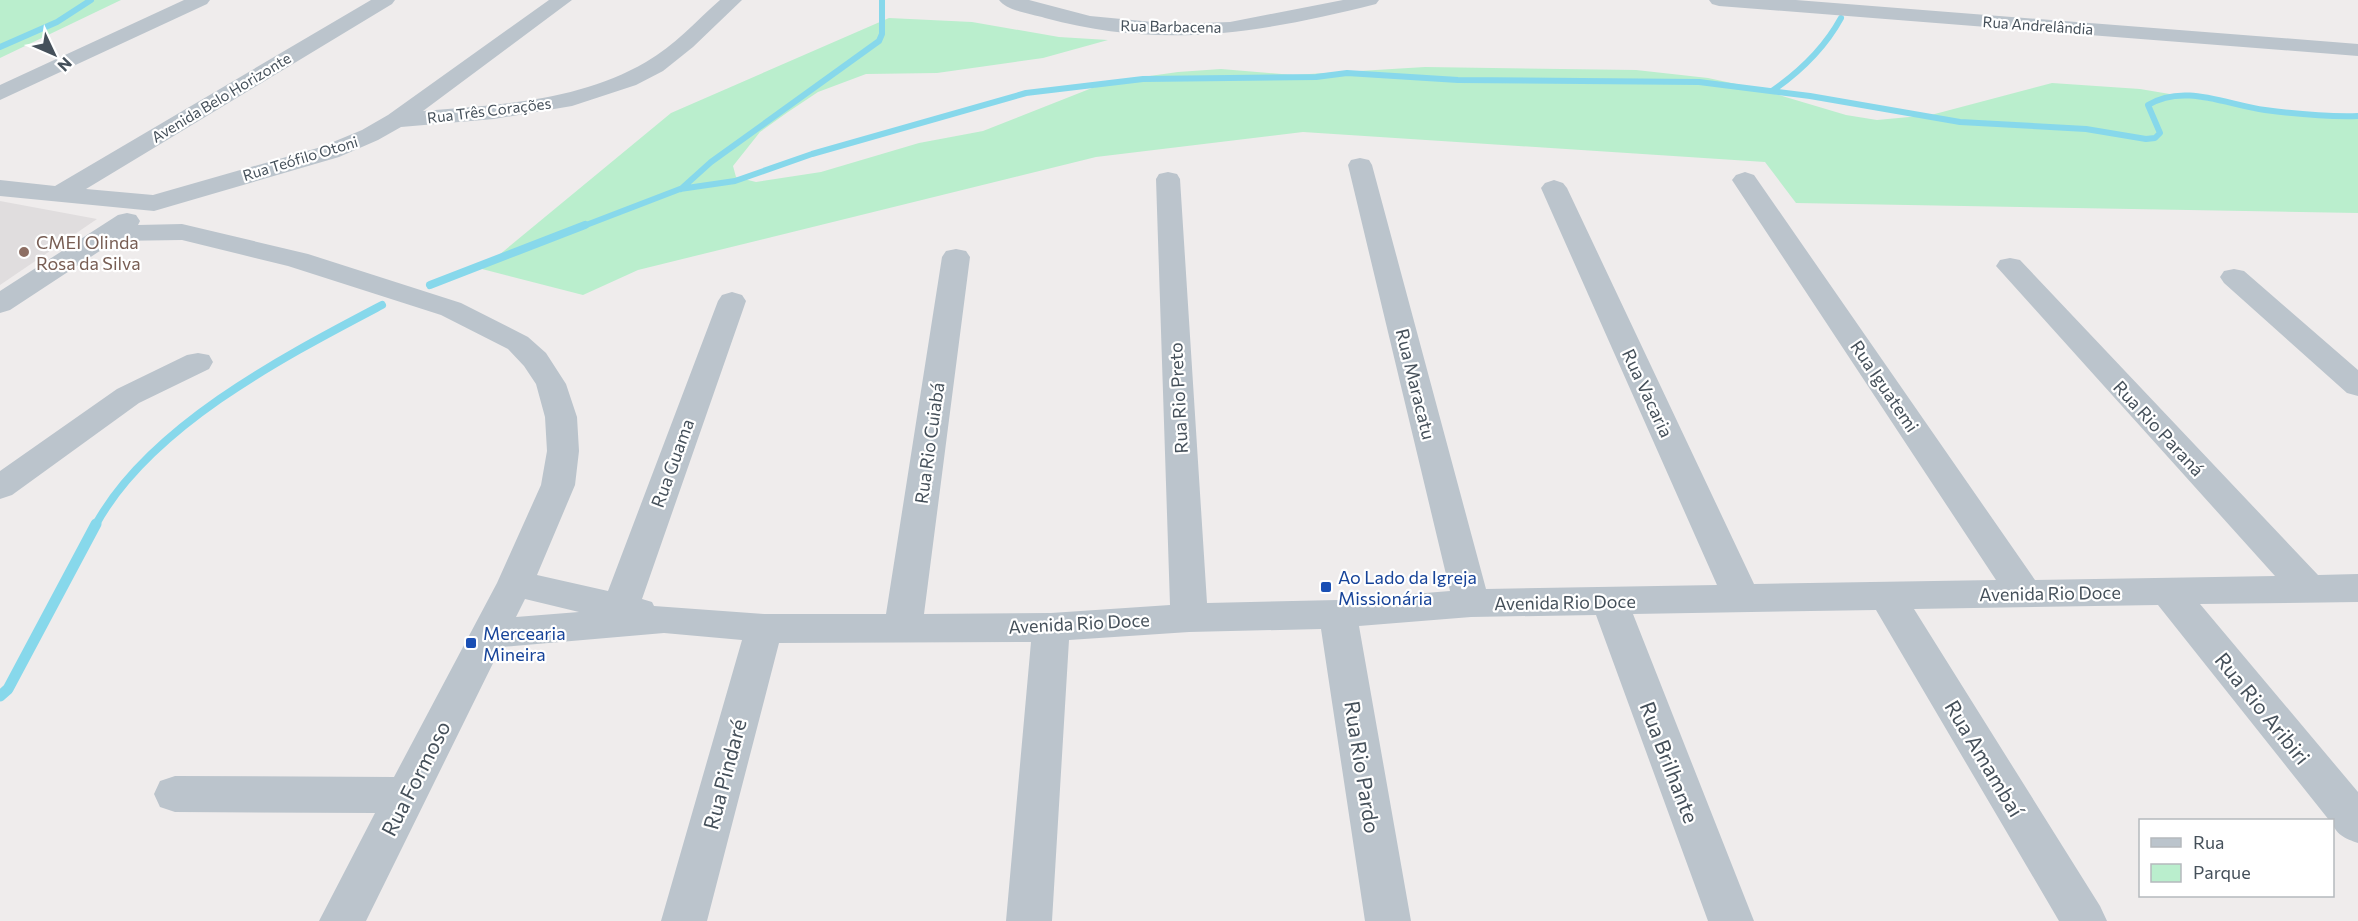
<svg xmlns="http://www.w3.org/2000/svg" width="2358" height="921" viewBox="0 0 2358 921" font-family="Commissioner,sans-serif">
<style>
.education{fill:#e0ddde}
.green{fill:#baeecd}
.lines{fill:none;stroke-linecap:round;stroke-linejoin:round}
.stream-far2{stroke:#87d8eb;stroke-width:6}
.stream-far1{stroke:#87d8eb;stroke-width:8}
.stream{stroke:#87d8eb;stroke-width:11}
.minor{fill:#bbc4cc;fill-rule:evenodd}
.education-dot{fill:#8d6e63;stroke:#fff;stroke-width:2}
.transit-dot{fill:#1a4fb4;stroke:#fff;stroke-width:2}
.labels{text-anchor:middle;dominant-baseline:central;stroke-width:4.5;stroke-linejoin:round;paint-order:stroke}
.far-street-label{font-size:15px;fill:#45505a;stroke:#fff}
.education-label{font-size:18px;fill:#785e54;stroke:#fff;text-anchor:start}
.street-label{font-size:18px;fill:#45505a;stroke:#fff}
.transit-label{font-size:18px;fill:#164399;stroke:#fff;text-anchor:start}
.near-street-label{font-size:21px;fill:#45505a;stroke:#fff}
</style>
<rect width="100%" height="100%" fill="#efecec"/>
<path class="education" d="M0,201L97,219L0,285Z"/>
<path class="green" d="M0,0H121L0,58Z
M889,18L972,22L1059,37L1108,40L1043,58L1015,62L937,73L866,74L818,92L788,112L760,132L733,166L736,177L756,182L821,172L919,143L983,131L1092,88L1121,80L1178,72L1221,69L1293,75L1425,67L1636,70L1708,78L1755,88L1846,115L1877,120L1931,115L2052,83L2140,89L2253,108L2358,117V213L1796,203L1765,162L1303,132L1096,157L638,270L583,295L482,269L671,113Z"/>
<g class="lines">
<path class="stream-far2" d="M0,47L57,22L91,0
M1772,91C1801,71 1824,49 1841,18
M681,189L711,162L879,41L882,34V0
M581,227L680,189L735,181L812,154L1026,93L1143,79L1316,77L1347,73L1458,80L1699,82L1810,96L1960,122L2086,129L2146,139L2155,138L2160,133L2148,105C2184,83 2227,105 2265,110C2296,114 2327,117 2358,116"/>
<path class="stream-far1" d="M430,285L585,225
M95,526C149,426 285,356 382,305"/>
<path class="stream" d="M0,696L8,689L96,524"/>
<path class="minor" d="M184,0H210L207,4L0,100V85Z
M371,0H395L392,4L86,189L153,195L321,147L362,130L388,115L549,0H572L423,111C499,105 579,101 646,62C674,46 696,21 720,0H742L693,47L663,71L636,85L572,106L494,119L401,127L378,140L339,157L154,211L0,196V180L55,186Z
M999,0H1029L1090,16L1174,24L1230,22L1343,0H1379L1376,4C1260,33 1163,50 1045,18C1032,14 1007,11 999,0Z
M1709,0H1796L2358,44V56L1719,6L1712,4Z
M1360,158L1369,160L1372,165L1486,589L1717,585L1541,188L1545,183L1554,180L1563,183L1567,188L1754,584L1996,580L1732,180L1736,175L1745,172L1754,175L2035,580L2275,576L1996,266L2000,260L2010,258L2020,260L2318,575L2358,574V602L2200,604L2358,792V843C2346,839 2334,834 2332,820H2329L2158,605L1914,609L2100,906L2107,921H2059L1876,610L1633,614L1754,921H1708L1596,615L1471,617L1359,626L1411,921H1365L1321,629L1189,632L1069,640L1052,921H1006L1031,642L779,643L707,921H661L742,640L664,633L501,647L366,921H319L375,813L175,812L160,807L154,794L160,781L175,776L394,777L497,583L541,485L547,451L545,417L536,384L524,366L508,349L441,315L288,266L182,240L115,241L10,310L0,313V291L118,215L127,213L136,215L140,221L138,225L182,224L308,254L461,303L528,337L546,353L566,384L577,417L579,451L575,485L537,575L608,591L718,301L722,295L732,292L742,295L746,301L642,599L652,602L654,606L764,614H886L942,257L946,251L956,249L966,251L970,257L924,614L1051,613L1170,605L1156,179L1159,174L1168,172L1177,174L1180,179L1207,603L1338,600L1450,591L1348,165L1351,160ZM525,599L579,612L516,617Z
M2234,269L2244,271L2358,370V396L2347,393L2224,283L2220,277L2224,271Z
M198,353L209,355L213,362L209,369L139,403L12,495L0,499V471L117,389L187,355Z"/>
</g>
<circle class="education-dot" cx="24" cy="252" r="6"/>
<g class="transit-dot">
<rect x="1320" y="581" width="12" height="12" rx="3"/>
<rect x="465" y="637" width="12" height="12" rx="3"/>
</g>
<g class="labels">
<g class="far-street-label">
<text transform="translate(2038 25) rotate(4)">Rua Andrelândia</text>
<text transform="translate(1171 26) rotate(1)">Rua Barbacena</text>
<text transform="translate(221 97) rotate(-31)">Avenida Belo Horizonte</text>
<text transform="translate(489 110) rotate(-7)">Rua Três Corações</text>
<text transform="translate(300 158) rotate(-17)">Rua Teófilo Otoni</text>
</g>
<g class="education-label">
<text x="36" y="242">CMEI Olinda<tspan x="36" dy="21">Rosa da Silva</tspan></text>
</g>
<g class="street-label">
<text transform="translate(1416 384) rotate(76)">Rua Maracatu</text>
<text transform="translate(1885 386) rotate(56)">Rua Iguatemi</text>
<text transform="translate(1648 393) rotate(65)">Rua Vacaria</text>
<text transform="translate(1178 398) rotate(-93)">Rua Rio Preto</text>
<text transform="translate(2159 428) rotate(47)">Rua Rio Paraná</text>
<text transform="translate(929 443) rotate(-82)">Rua Rio Cuiabá</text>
<text transform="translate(672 463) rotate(-70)">Rua Guama</text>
<text transform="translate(2050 593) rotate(-1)">Avenida Rio Doce</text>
<text transform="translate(1565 602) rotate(-1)">Avenida Rio Doce</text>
<text transform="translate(1079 623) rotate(-3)">Avenida Rio Doce</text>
</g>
<g class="transit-label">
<text x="1338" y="577">Ao Lado da Igreja<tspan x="1338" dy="21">Missionária</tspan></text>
<text x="483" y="633">Mercearia<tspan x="483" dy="21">Mineira</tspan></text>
</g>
<g class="near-street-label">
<text transform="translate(2263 708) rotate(51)">Rua Rio Aribiri</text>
<text transform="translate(1985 758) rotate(59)">Rua Amambaí</text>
<text transform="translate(1670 762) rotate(69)">Rua Brilhante</text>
<text transform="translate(1363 767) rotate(81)">Rua Rio Pardo</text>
<text transform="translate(724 774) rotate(-75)">Rua Pindaré</text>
<text transform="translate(415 778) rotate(-63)">Rua Formoso</text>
</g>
</g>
<rect x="2139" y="819" width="195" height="78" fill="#ffffff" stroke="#b5b9bd" stroke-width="1.5"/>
<rect x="2151" y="838" width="30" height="9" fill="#bbc4cc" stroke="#b5b9bd" stroke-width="1.5"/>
<text x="2193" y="849" font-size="18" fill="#45505a">Rua</text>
<rect x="2151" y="864" width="30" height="18" fill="#baeecd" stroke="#b5b9bd" stroke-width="1.5"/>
<text x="2193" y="879" font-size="18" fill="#45505a">Parque</text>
<g transform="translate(54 54) rotate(134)" stroke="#ffffff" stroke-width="4.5" paint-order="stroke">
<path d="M0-4.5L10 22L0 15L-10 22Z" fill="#45505a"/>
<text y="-9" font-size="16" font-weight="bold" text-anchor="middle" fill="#45505a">N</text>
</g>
</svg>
